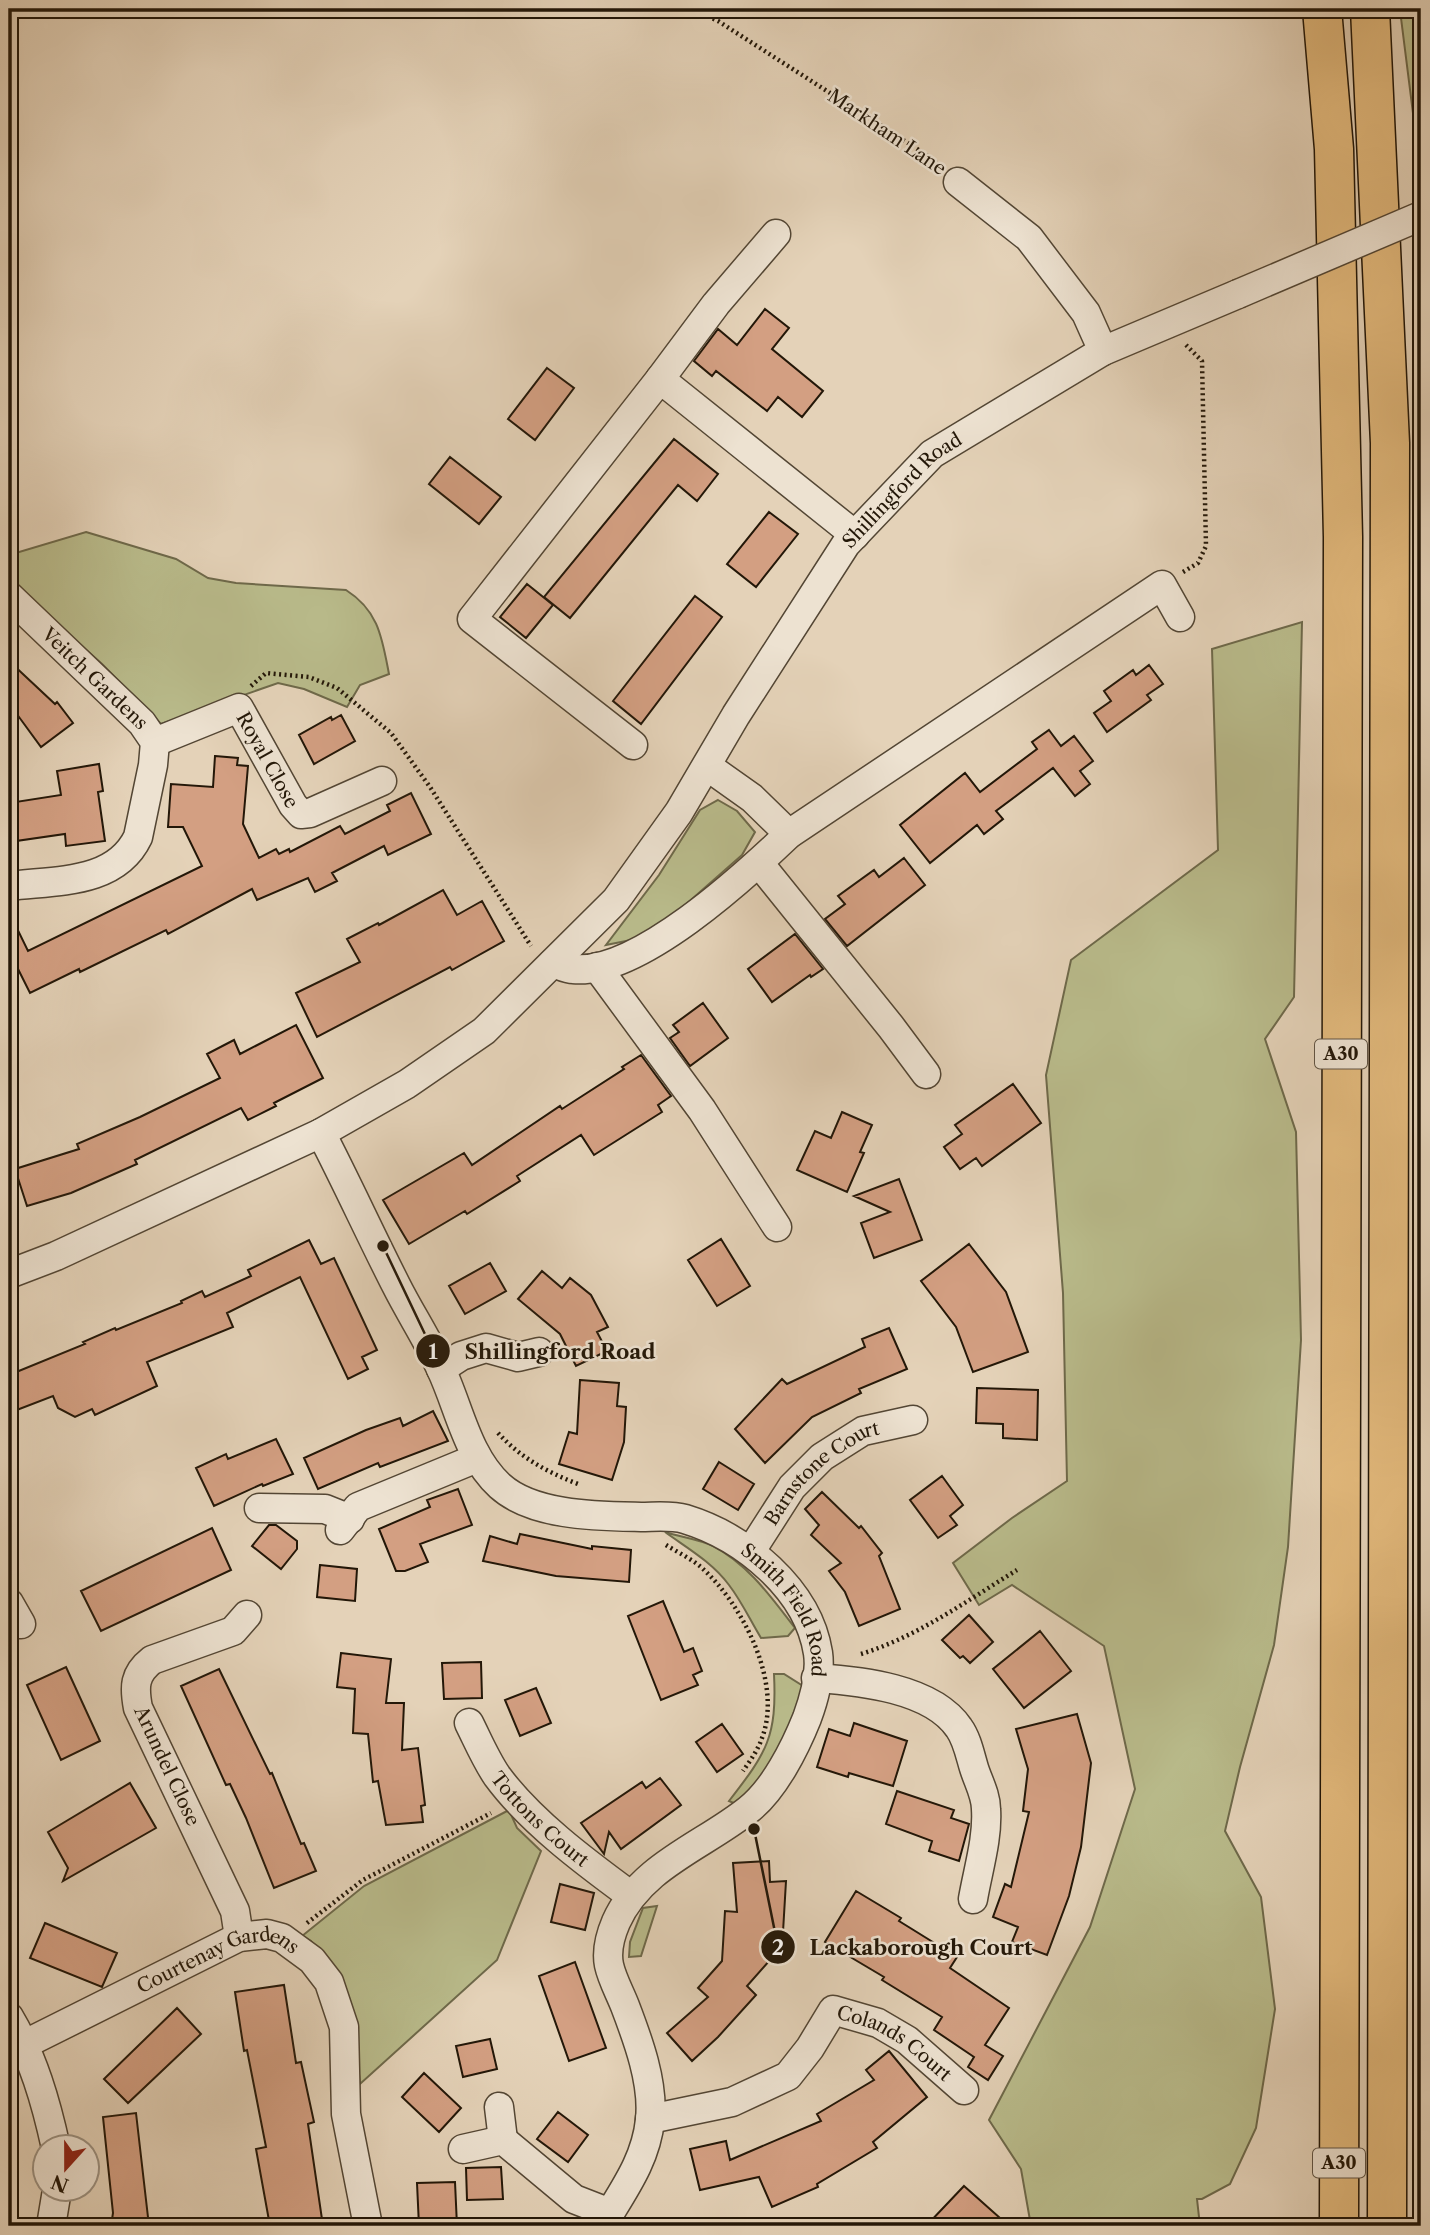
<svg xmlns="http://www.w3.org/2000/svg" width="1430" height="2235" viewBox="0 0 1430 2235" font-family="'Libre Caslon Text',serif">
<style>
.green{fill:#b9bb8b;stroke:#6e694a;stroke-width:2}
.building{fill:#d39f82;stroke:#231708;stroke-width:2}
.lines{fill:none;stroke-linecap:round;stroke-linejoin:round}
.minor-casing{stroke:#534634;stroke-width:31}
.highway-casing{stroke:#231708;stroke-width:41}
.path{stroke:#231708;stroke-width:4.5;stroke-dasharray:2 3.5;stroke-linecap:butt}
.minor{stroke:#ede2d1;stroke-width:28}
.highway{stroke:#e2b97c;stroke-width:38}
.minor-bridge-casing{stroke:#534634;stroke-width:31;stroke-linecap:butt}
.minor-bridge{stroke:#ede2d1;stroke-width:28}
.labels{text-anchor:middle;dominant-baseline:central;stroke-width:5;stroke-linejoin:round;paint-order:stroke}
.shield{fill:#ede2d1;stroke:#605444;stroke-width:2}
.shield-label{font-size:18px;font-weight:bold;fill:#231708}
.street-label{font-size:19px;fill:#231708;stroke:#ede2d1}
.leader{fill:none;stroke:#231708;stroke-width:2.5}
.callout-dot{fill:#231708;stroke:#ede2d1;stroke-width:2.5}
.mark-label{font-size:21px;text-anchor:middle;font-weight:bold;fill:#fff}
.callout-label{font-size:21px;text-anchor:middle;font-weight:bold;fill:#231708;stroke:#ede2d1;stroke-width:5;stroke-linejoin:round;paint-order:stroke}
</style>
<rect width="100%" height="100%" fill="#e4d2b8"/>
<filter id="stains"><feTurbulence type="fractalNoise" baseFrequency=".00286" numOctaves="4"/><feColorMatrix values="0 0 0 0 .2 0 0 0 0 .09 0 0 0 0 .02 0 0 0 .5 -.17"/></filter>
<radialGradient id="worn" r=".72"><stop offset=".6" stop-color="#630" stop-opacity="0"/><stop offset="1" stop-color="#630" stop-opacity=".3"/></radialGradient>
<path class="green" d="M1400,9H1421L1420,169L1400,10Z
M1421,253V1253L1416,1261L1420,547L1415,435L1413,258Z
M86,532L176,559L208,578L236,583L346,590C379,611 382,638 389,674L360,685L347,707L304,689L278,683L161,724L102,664L9,581V555Z
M1302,622L1294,997L1265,1039L1296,1132L1301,1340L1288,1547L1274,1645L1240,1767L1225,1831L1261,1897L1275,2009L1256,2128L1230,2184L1202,2199H1197L1200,2226H1031L1021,2169L989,2120L1090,1927L1135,1789L1104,1646L1012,1585L979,1605L953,1563L1012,1518L1067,1481L1063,1293L1046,1075L1071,960L1218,850L1212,649Z
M718,800L737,811L755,832L742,855L667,921L631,940L606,945L659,875L700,810Z
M665,1532C680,1537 699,1539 713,1546C748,1564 771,1597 795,1628L788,1636L761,1638C750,1620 742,1602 729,1585C712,1562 687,1548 665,1532Z
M774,1674H784L803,1686L794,1727L775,1762L736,1804L729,1801C767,1752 777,1737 774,1674Z
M509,1810L517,1828L541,1851L497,1960L360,2084L354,2023L344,1987L311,1941L302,1936L364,1886Z
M657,1906L641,1956L629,1957L630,1942L643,1908Z"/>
<path class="building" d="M765,309L789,328L772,349L823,391L802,417L778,397L767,411L716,371L712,376L694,361L718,329L737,345Z
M547,368L574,388L535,440L508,419Z
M674,439L718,474L697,501L678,485L570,618L544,597Z
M450,457L501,497L479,524L429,484Z
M769,512L798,534L756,587L727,564Z
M527,584L553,605L526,638L500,617Z
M695,596L722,617L641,724L613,701Z
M9,661L55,704L57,702L73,723L41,747L19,717L9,729Z
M1149,665L1163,684L1147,695L1151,700L1107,732L1094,713L1111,701L1104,691L1133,670L1136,675Z
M341,715L355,741L314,764L299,735L331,717L332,720Z
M1049,730L1061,746L1074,736L1093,761L1080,771L1090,784L1075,796L1053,768L996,811L1003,819L984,834L977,825L930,863L900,825L965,773L980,792L1037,749L1032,742Z
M215,756L238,758L237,765L248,766L243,824L259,858L276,849L279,854L289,849L290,852L340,826L345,834L390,811L387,805L411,793L431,834L388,855L384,846L332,873L337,881L315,892L308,878L257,900L252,889L168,934L166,930L80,972L79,969L30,993L18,969L9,974V912L28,951L202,866L183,827H168L171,784L213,787Z
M99,764L103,791L98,792L105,841L66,846L65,834L9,842V803L61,795L57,771Z
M904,858L925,885L847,946L825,919L845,904L838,896L874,870L879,877Z
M443,890L457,915L482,901L504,941L452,970L450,967L317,1037L296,993L360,962L347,939L378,923L379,925Z
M795,934L823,969L811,977L810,975L772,1002L748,969Z
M703,1003L728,1038L690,1066L670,1038L679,1032L673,1025Z
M296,1025L323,1078L274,1103L276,1106L248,1120L241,1108L135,1160L137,1164L71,1193L27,1206L15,1169L79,1149L77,1144L140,1117L220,1078L207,1054L234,1040L240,1054Z
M641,1055L671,1096L658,1105L662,1112L594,1155L581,1135L517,1176L520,1181L467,1214L465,1211L409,1244L383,1200L464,1153L472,1165L560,1106L562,1109L624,1069L622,1067Z
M1013,1084L1041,1123L982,1166L976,1158L960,1169L944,1147L962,1134L955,1125Z
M842,1112L872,1125L860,1152L864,1153L847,1192L797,1170L815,1131L831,1138Z
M899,1179L922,1240L874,1258L861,1223L890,1212L854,1196Z
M721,1239L750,1286L717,1306L688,1260Z
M309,1240L321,1264L334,1258L377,1350L362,1357L368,1369L348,1379L300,1277L227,1313L233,1327L147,1362L157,1386L95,1415L92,1409L75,1417L58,1408L53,1396L9,1413V1375L85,1344L83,1342L115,1328L116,1330L182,1303L181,1301L202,1291L205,1297L251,1276L248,1270Z
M969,1244L1006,1292L1028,1352L973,1372L956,1327L921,1281Z
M490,1263L506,1291L465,1314L449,1286Z
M542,1271L562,1288L570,1278L591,1295L608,1327L597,1332L607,1351L576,1366L560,1334L518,1299Z
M889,1328L907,1369L859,1389L861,1393L812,1417L765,1463L735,1429L782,1379L787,1384L865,1347L862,1339Z
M580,1380L619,1383L617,1406L626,1407L624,1442L612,1480L559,1464L569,1432L577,1434Z
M977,1388L1038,1390L1037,1440L1003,1438V1424L976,1423Z
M433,1411L448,1441L380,1467L378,1463L318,1489L304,1458L366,1430L400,1418L403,1426Z
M276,1439L293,1474L263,1486L262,1484L214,1506L196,1468L226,1454L228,1459Z
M719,1462L754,1484L738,1510L703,1489Z
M942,1476L963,1505L950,1516L957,1525L938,1538L910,1500Z
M458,1489L472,1525L420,1544L428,1562L405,1571H396L379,1529L430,1507L427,1500Z
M822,1492L859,1528L861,1526L882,1553L879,1556L900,1609L859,1626L845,1592L829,1571L841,1563L811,1535L819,1525L805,1509Z
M269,1525H276L297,1541V1549L281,1569L252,1546Z
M212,1528L231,1570L101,1631L81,1591Z
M520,1534L592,1549V1546L631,1550L629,1582L556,1576L483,1561L490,1536L517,1544Z
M320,1565L357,1569L355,1601L317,1597Z
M663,1601L684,1652L693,1648L702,1671L693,1675L698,1685L661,1700L628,1616Z
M969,1615L993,1642L970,1663L963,1656L960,1658L942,1640Z
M1040,1631L1071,1671L1024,1708L993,1669Z
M341,1653L391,1659L386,1703H404L402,1750L418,1748L425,1805L421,1806L423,1822L386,1825L378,1781L373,1782L368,1734L353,1733L355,1689L337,1687Z
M481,1662L482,1698L444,1699L442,1663Z
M66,1667L100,1741L61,1760L27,1685Z
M219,1669L270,1774L272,1773L301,1844L304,1843L316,1871L274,1888L246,1818L230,1784L226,1785L181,1686Z
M536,1688L551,1723L520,1736L505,1700Z
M1077,1714L1091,1763L1081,1847L1069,1896L1047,1955L1012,1942L1018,1927L993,1917L1005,1884L1011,1887L1029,1812L1023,1811L1028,1769L1016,1729Z
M854,1723L907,1741L893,1786L849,1773L848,1777L817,1767L829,1729L850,1736Z
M722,1724L743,1754L717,1772L696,1742Z
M660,1778L681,1805L621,1849L609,1832L604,1854L581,1823L642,1782L646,1788Z
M130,1783L156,1828L63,1881L68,1868L48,1832Z
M897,1791L954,1810L951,1818L969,1824L959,1861L929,1851L932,1841L886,1824Z
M769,1861L770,1882L786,1881L783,1932H771L770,1960L747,1986L756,1995L718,2037L692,2061L667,2033L708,1997L698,1988L722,1961L725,1911L737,1912L733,1863Z
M560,1884L594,1893L585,1930L551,1922Z
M856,1891L901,1918L899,1921L957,1957L950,1968L1009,2008L985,2045L1003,2056L988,2080L968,2067L974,2057L934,2030L942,2017L882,1980L884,1977L825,1942Z
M45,1923L117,1953L102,1987L30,1958Z
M575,1962L606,2048L569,2061L539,1976Z
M284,1985L296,2063L301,2062L314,2122L308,2124L323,2226H270L256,2149L266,2147L247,2050L244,2051L235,1992Z
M177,2008L201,2034L128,2103L104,2079Z
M490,2039L497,2069L463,2077L456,2046Z
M889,2051L927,2097L873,2142L877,2148L817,2184L818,2187L772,2207L759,2177L700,2190L690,2149L726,2141L730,2160L821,2121L817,2114L874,2080L866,2070Z
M424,2073L461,2108L439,2132L402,2097Z
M558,2112L588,2135L568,2162L537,2139Z
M136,2113L149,2226H111L113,2213L103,2117Z
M501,2167L503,2199L467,2200L466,2168Z
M455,2182L457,2226H419L417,2183Z
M964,2186L1009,2226H926Z"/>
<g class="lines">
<g class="minor-casing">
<g id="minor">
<path d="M958,182L1029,238L1086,313L1103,351"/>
<path d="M660,379L716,304L776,234"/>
<path id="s1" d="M9,596L142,723L155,742L153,765L138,837C115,885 55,880 9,886"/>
<path id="s2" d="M155,742L239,708L293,805L301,814L310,813L382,781"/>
<path d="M633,745L472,619L660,379L855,535"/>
<path d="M707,766L752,798L789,834"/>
<path d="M759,863L891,1027L926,1074"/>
<path d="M553,963C559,965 567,969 573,969C637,976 745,876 789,834L1162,585L1180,617"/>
<path d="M597,967L702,1110L777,1227"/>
<path id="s3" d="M321,1133C347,1183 370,1234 396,1285C410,1313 428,1340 441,1369C459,1407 467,1456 500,1486C533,1516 598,1516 641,1517C654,1517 671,1515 685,1519C744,1537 808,1589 818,1653C821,1674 814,1699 807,1718C795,1748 774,1790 748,1810C703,1846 641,1866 616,1922C610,1936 606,1950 609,1965C612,1979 620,1993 625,2006C638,2040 654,2083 650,2120C646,2161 622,2192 602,2226"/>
<path id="s4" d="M9,1274L56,1256L321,1133L407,1084L484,1031L616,900L679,812L736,715L846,544L932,454L1103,351L1238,294"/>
<path d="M441,1369L461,1356L486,1348L518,1357L539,1352"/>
<path d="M259,1508L325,1509L350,1519"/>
<path d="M340,1530L358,1507L477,1458"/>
<path id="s5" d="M751,1551L792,1487L822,1457L863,1431L913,1420"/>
<path d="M9,1603L21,1624"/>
<path d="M816,1678C860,1681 932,1688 959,1728C967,1739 970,1755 974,1768C978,1781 986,1795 986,1809C988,1838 978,1870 973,1899"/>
<path id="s6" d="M469,1723C478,1741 486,1760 497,1776C530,1821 585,1862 630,1895"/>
<path d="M239,1937L235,1911L138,1708C134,1687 134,1674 152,1660L233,1631L247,1615"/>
<path d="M9,2017C33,2057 46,2102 56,2148"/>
<path id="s7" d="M25,2044L239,1937L267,1934L282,1938L312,1960L329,1982L344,2027L346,2114L368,2226"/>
<path d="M499,2107L503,2140"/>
<path id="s8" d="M650,2119L732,2102L788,2076L810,2048L833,2010L878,2023L907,2040L964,2090"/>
<path d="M463,2149L503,2140L574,2199L610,2213"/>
<path d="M51,2226L57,2190"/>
</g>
</g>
<g class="highway-casing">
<path id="highway" d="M1322,9L1334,149L1343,537L1339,2226
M1370,9L1390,443L1387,2226"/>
</g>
<path class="path" d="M693,9L718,21L925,154L939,165
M1183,572L1198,563L1206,546L1202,361L1186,345
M251,686L266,673L309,677L337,688L391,733L430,787L531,946
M498,1433C521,1458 547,1472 578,1484
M666,1545C677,1552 692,1559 702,1568C743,1605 783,1683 762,1738C758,1750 750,1761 743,1771
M861,1654C917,1637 968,1600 1017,1570
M307,1923L363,1880L491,1813"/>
<use href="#minor" class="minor"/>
<use href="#highway" class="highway"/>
<g class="minor-bridge-casing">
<path id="minor-bridge" d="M1238,294L1421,216"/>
</g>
<use href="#minor-bridge" class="minor-bridge"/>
</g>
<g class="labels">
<g class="shield">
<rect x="1315" y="1039.5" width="52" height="29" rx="5"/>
<rect x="1313" y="2148.5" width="52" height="29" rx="5"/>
</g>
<g class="shield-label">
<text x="1341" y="1054">A30</text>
<text x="1339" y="2163">A30</text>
</g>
<g class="street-label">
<text transform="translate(887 132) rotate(34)">Markham Lane</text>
<text stroke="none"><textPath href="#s4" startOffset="1223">Shillingford Road</textPath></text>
<text stroke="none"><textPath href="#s1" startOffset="119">Veitch Gardens</textPath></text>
<text stroke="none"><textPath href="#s2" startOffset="150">Royal Close</textPath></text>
<text stroke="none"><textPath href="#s5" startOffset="108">Barnstone Court</textPath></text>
<text stroke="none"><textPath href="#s3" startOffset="732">Smith Field Road</textPath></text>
<text transform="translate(167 1766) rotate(65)">Arundel Close</text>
<text stroke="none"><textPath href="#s6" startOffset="121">Tottons Court</textPath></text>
<text stroke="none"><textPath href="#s7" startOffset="214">Courtenay Gardens</textPath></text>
<text stroke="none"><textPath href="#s8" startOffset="296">Colands Court</textPath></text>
</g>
</g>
<path class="leader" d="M383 1246L433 1351M754 1829L778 1947"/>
<g class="callout-dot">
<circle cx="383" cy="1246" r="7"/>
<circle cx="754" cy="1829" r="7"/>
<circle cx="433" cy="1351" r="18"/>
<circle cx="778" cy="1947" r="18"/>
</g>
<g class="mark-label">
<text x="433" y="1359">1</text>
<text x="778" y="1955">2</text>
</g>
<g class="callout-label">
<text x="560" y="1359">Shillingford Road</text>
<text x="921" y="1955">Lackaborough Court</text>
</g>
<rect width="1430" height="2235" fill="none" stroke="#e4d2b8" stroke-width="35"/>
<rect x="10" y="10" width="1409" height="2214" fill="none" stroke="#231708" stroke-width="3.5"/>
<rect x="18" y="18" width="1395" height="2200" fill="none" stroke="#231708" stroke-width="2"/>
<g transform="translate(66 2168) rotate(201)"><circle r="33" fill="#ede2d1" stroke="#9c9181" stroke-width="2"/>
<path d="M0-5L12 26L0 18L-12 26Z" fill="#8f2418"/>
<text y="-10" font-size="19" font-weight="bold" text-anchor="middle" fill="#231708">N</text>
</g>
<rect width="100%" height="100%" filter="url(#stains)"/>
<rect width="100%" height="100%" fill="url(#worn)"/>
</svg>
